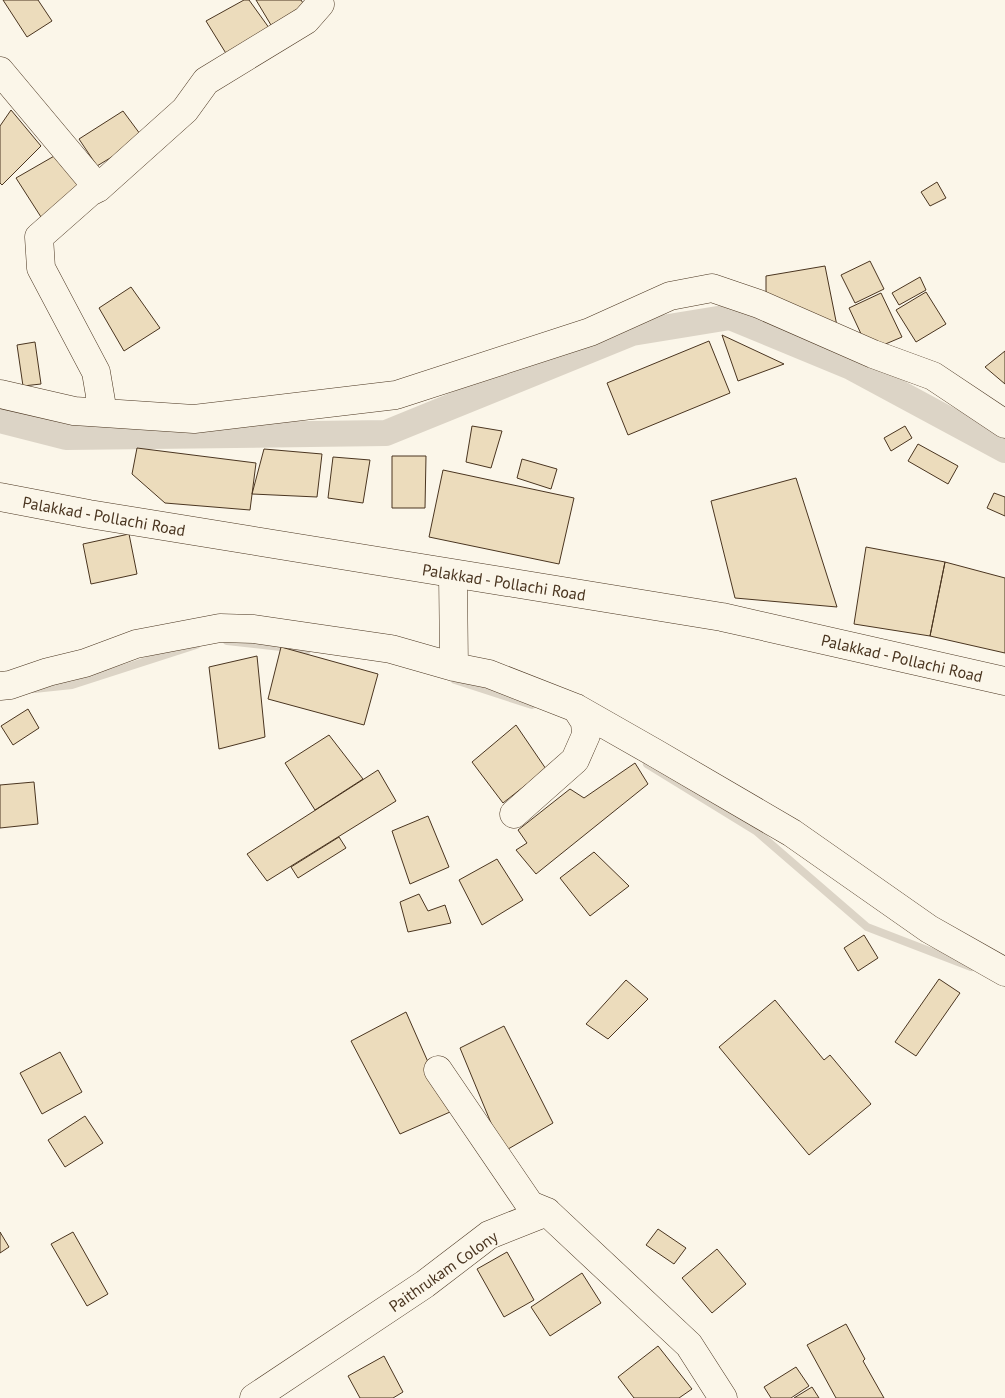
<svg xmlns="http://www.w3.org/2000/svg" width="1005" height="1398" viewBox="0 0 1005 1398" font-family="'PT Sans',sans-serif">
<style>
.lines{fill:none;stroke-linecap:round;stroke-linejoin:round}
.stream{stroke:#dcd4c6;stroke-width:8}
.canal{stroke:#dcd4c6;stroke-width:26}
.building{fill:#ecdcbc;stroke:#4a3520}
.minor-casing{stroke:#4a3520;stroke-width:29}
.major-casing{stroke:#4a3520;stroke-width:29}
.minor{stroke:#fbf6e9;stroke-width:28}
.major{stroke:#fbf6e9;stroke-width:28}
.labels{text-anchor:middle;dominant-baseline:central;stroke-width:4;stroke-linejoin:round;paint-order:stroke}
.street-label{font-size:16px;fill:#4a3520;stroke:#fbf6e9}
</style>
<rect width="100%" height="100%" fill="#fbf6e9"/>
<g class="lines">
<path class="stream" d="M227,641L307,650
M455,680L532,705
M34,689L72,685L196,645
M647,764L756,831L867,927L971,967"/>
<path class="canal" d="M0,420L66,437L386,433L632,333L730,317L851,367L1005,450"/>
</g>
<path class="building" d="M3,0H38L52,21L27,37Z
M244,0H249L272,32L227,55L206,21Z
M256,0H301L305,6L271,25Z
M11,110L41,146L2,185L0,183V126Z
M123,111L143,138L97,166L79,139Z
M56,155L88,184L41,217L16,178Z
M937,182L946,198L930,206L921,192Z
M870,261L884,289L855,303L841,275Z
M825,266L839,336L766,304V276Z
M920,277L926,290L899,305L892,293Z
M131,287L160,328L124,351L99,308Z
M926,292L946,324L916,342L896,310Z
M881,293L902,337L869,351L849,308Z
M722,335L784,364L738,381Z
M709,341L730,393L628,435L607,383Z
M35,342L41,384L23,386L17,345Z
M1005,351V384L985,367Z
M472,426L502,431L491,468L466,462Z
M905,426L912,438L891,451L884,438Z
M918,444L958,466L948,484L908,461Z
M137,448L256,463L250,510L165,503L132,474Z
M264,449L322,454L317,497L252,494Z
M392,456H426L425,508H392Z
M333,457L370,460L363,503L328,498Z
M522,459L557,469L551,489L517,478Z
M443,470L574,498L559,564L429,537Z
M796,478L837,607L735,598L711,501Z
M994,493L1005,497V516L987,508Z
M129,534L137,574L91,584L83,544Z
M866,547L945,562L930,636L854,624Z
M945,562L1005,578V653L930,636Z
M281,647L378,674L364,725L268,699Z
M257,656L265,737L219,749L209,667Z
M28,709L39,728L13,745L1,726Z
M516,725L546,769L503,803L472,762Z
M329,735L363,779L315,810L285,763Z
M635,763L648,784L536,874L516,850L527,843L518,830L570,789L584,798Z
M378,770L396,801L267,881L247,854Z
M34,782L38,824L0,828V785Z
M428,816L449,867L410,884L392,831Z
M339,837L346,848L298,878L291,867Z
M594,852L629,886L590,916L560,878Z
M497,859L523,900L482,925L459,880Z
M419,894L428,911L445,905L451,923L408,932L400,902Z
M864,935L878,958L858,971L844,948Z
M939,979L960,993L916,1056L895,1042Z
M626,980L648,999L608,1039L586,1024Z
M775,1000L824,1060L830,1055L871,1104L809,1155L719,1047Z
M406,1012L450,1112L400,1134L351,1041Z
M504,1026L553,1123L503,1152L460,1048Z
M60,1052L82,1092L42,1114L20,1073Z
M85,1116L103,1143L65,1167L48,1140Z
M658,1229L686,1248L674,1264L646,1245Z
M0,1232L9,1247L0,1253Z
M73,1232L108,1294L87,1306L51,1244Z
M717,1249L746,1284L712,1313L682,1278Z
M507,1252L534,1300L504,1317L477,1269Z
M582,1273L601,1303L550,1336L531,1307Z
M846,1324L865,1359L863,1361L884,1398H836L807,1345Z
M658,1346L692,1389L679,1398H634L618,1377Z
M384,1356L403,1392L393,1398H360L348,1376Z
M796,1367L809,1386L791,1398H771L764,1387Z
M812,1387L819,1398H794Z"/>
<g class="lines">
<g class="minor-casing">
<path id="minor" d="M0,71L98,188
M0,394L74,411L194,419L396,395L590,332L670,296L712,288L759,304L873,354L933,376L1005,424
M103,413L96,372L41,268L39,237L90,192L98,188L185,110L206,81L306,20L320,4L319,0
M453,574L454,667
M0,686L10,685L48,672L85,663L136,644L220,628L254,629L391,649L454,667L489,674L576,708L655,753L792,833L929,929L1005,972
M514,814L575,760L586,735L585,722L576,708
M438,1070L530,1205L547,1212
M254,1398L425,1284L489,1235L547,1212L689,1345L723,1398"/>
</g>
<g class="major-casing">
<path id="major" d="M0,497L89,514L722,617L1005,681"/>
</g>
<use href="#minor" class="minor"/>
<use href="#major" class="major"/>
</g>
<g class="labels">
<g class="street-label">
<text transform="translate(104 516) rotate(10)">Palakkad - Pollachi Road</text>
<text transform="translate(504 582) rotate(9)">Palakkad - Pollachi Road</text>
<text transform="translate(902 658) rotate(13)">Palakkad - Pollachi Road</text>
<text transform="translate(443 1271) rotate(-35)">Paithrukam Colony</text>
</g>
</g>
</svg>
